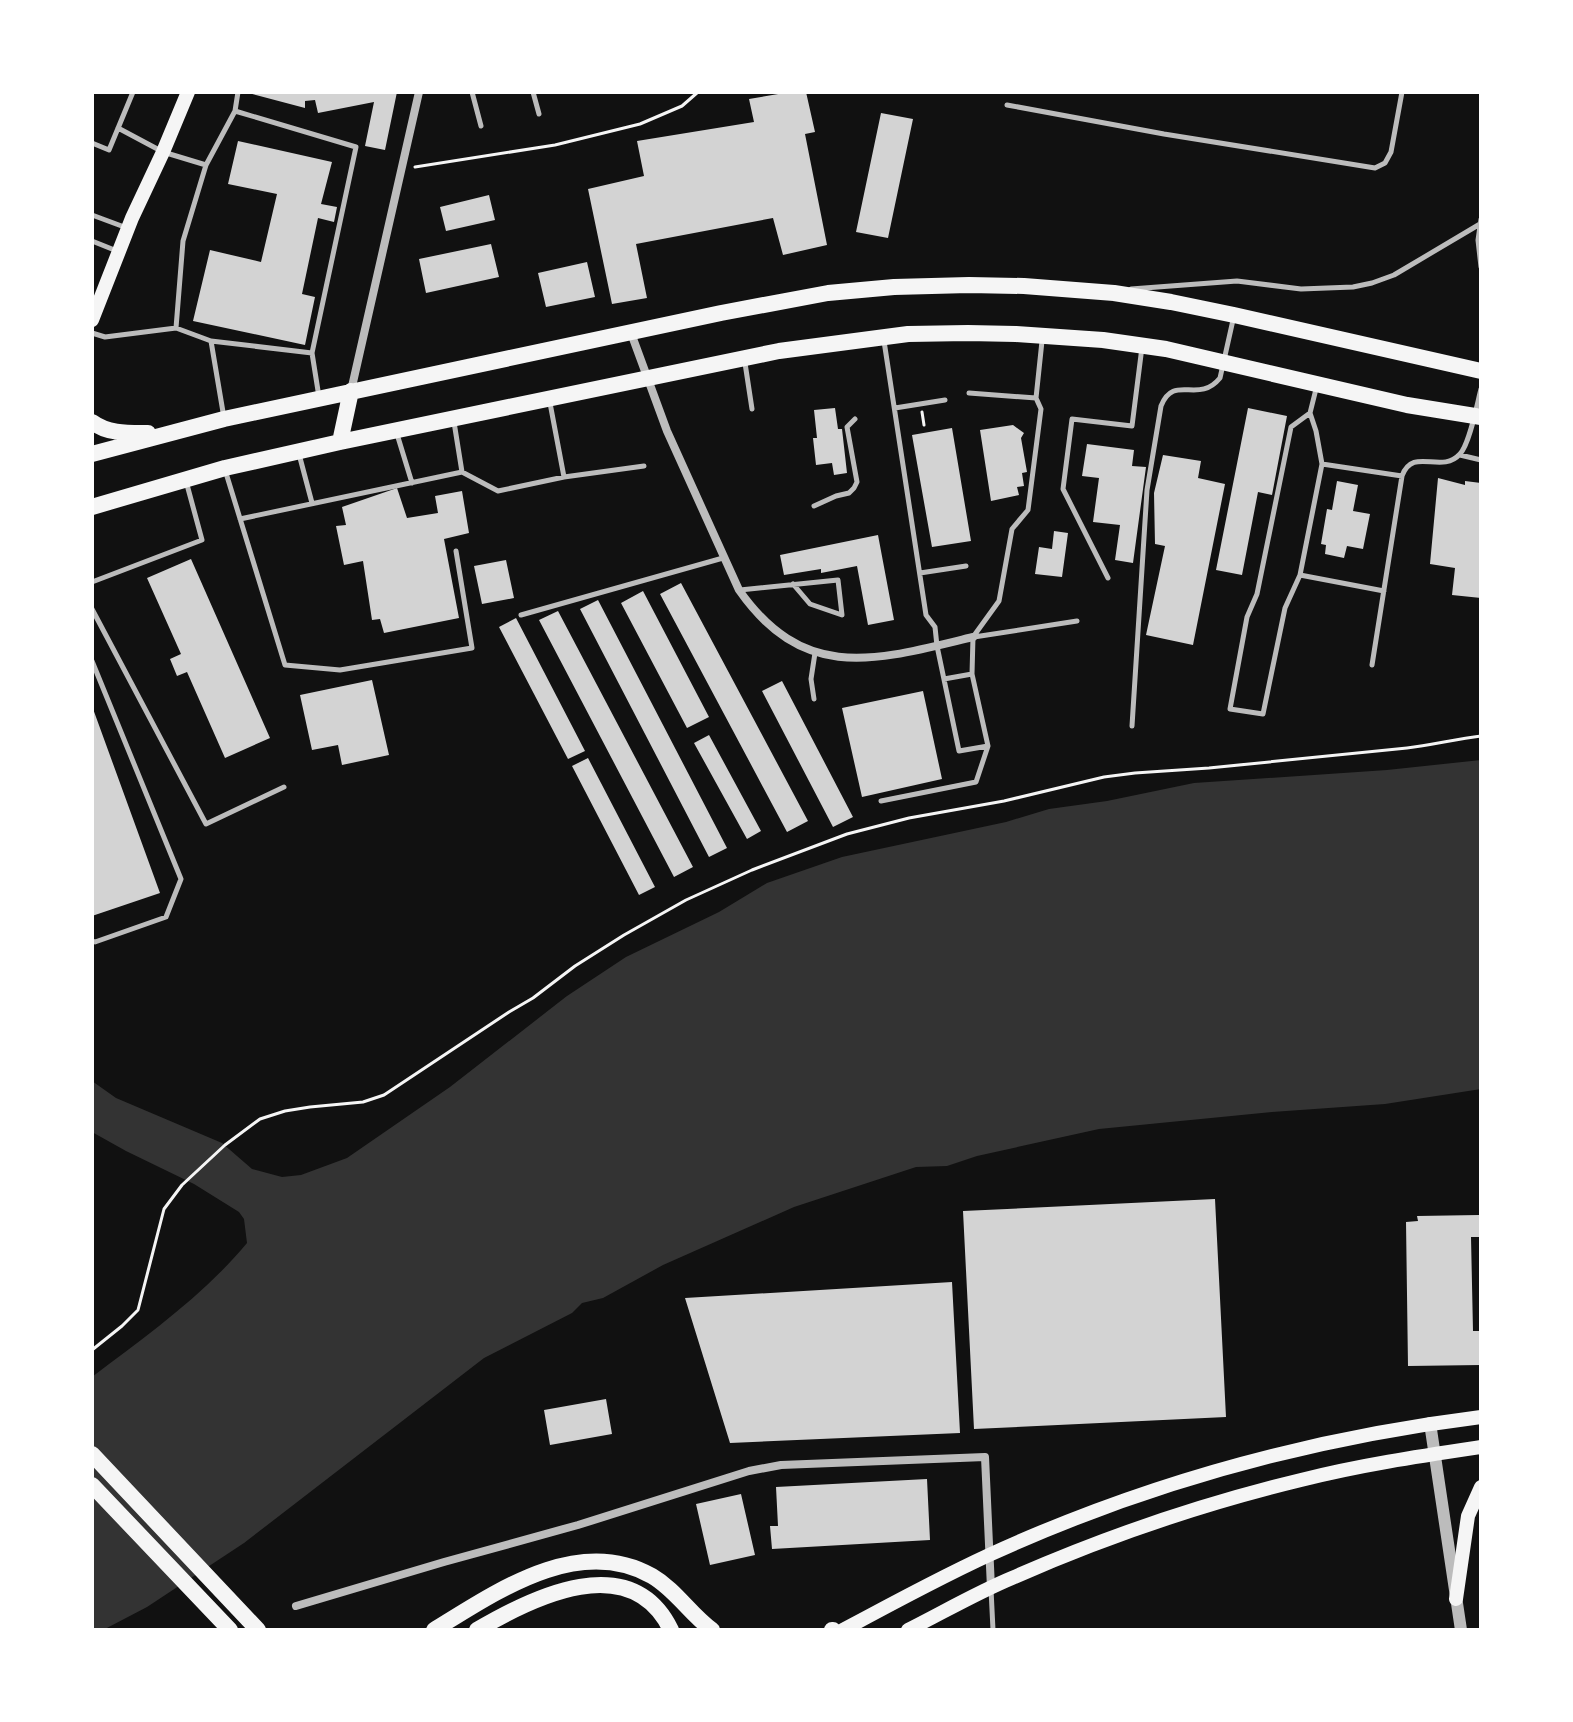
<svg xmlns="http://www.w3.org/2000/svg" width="1573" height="1722" viewBox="0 0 1573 1722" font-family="'Roboto Condensed',sans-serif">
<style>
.water{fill:#333}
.building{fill:#d3d3d3}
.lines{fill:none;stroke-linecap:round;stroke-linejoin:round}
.path{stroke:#f5f5f5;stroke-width:3}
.service{stroke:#bcbcbc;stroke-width:5}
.minor{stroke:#bcbcbc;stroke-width:8}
.tertiary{stroke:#bcbcbc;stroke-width:12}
.secondary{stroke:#f5f5f5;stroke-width:14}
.primary{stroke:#f5f5f5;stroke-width:16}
</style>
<rect width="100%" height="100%" fill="#111"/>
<path class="water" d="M1481,760V1089L1385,1104L1272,1112L1099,1129L977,1156L947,1166L916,1167L794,1207L663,1265L603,1298L582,1303L572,1313L484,1358L244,1543L147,1607L103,1630H92V1377C146,1336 203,1296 247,1243L244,1219L239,1212L194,1184L126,1151L92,1132V1081L116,1098L222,1143L252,1169L282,1177L301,1175L347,1158L450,1087L567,996L626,957L719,912L767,883L842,857L1006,822L1049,809L1107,801L1194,783L1387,770Z"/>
<path class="building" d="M245,92H397L385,150L365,146L374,102L318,113L315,100L305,101V108Z
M790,92H806L815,132L805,134L827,245L783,255L773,218L636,244L647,298L612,304L588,189L644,176L637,141L754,122L749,99Z
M881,113L913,119L888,238L856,232Z
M238,141L332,162L321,204L337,207L334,222L318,218L302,294L315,297L305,345L193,321L210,250L261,262L277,194L228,184Z
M489,195L495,220L446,231L440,207Z
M491,244L499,277L426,293L419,259Z
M587,262L595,297L546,307L538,273Z
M835,408L838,429H842L847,473L834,475L832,463L816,465L813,438H817L814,410Z
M1248,408L1287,416L1272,495L1258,492L1242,575L1216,570Z
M1013,425L1024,433L1021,438L1027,472L1022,473L1024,486L1017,487L1019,495L991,501L980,430Z
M952,428L971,541L932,547L912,435Z
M1087,444L1134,450L1132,466L1146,467L1133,563L1115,560L1120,525L1093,522L1099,478L1082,476Z
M1163,455L1201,461L1198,478L1225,484L1193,645L1146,635L1165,546L1155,544L1154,493Z
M1438,478L1465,485V481L1481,483V598L1452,595L1455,568L1430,564Z
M1337,481L1358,485L1353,511L1370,514L1363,549L1347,546L1344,558L1325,554L1326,545L1321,544L1327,509L1332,510Z
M397,488L407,518L438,513L435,496L462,491L469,533L444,539L459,618L384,633L380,619L372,620L363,561L344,565L336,526L346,525L342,507Z
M1054,531L1068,533L1062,577L1035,574L1039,547L1052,549Z
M878,535L894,620L868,625L857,566L821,573V569L784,575L780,555Z
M191,559L270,738L225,758L187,672L177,676L170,659L181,654L147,578Z
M506,560L514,598L482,604L474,566Z
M681,583L808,821L787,832L660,594Z
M643,591L709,717L687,728L621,603Z
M598,600L727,848L709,857L580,609Z
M558,611L693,867L674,877L539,620Z
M516,618L585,751L568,759L499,627Z
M372,680L389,755L342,765L338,745L312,750L300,695Z
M782,681L853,817L833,827L762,691Z
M923,691L942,779L862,797L842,708Z
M92,706L160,893L92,916Z
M709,735L761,831L747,839L694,743Z
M588,758L655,887L639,895L572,766Z
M1215,1199L1226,1417L974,1429L963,1211Z
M1479,1215V1237H1471L1473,1331H1481V1365L1408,1366L1406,1222L1418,1221L1417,1216Z
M952,1282L960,1433L730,1443L685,1298Z
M606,1399L612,1434L550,1445L544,1410Z
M927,1479L930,1540L772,1549L770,1526H778L776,1487Z
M741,1494L755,1555L710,1565L696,1504Z"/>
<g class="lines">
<path class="path" d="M415,167L555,145L640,124L682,106L698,92
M922,412L924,425
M92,1350L122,1326L138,1310L164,1209L182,1185L225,1145L260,1119L285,1111L310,1107L363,1102L384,1095L509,1012L533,998L575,966L624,935L686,900L752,870L847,834L909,818L1004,801L1104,777L1135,773L1209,768L1407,748C1432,745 1456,739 1481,736"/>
<path class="service" d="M472,92L481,126
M533,92L539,114
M1007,105L1164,134L1375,168L1385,163L1391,152L1402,92
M235,111L238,92
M118,128L163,152L206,165L235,111L356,147L312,353L319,397
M92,143L109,150L133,92
M92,215L127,228
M1481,219L1478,240L1481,267
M92,241L117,251
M1131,289L1237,281L1301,289L1353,287L1372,283L1394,275L1480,224
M176,328L183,241L206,165
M92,333L105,337L176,328L211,341L224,418
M211,341L312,353
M884,341L926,615L935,627L937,646L959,751L988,746
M745,363L752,409
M969,393L1036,398
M550,403L564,477
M895,408L945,400
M1310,413L1316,431L1322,464L1300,575L1285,608L1263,714L1230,709L1247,617L1257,594L1291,427L1310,413L1316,389
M454,422L462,472
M397,434L412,483
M299,454L312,503
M1460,455L1481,460
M1322,464L1402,476
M226,473L285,665L340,670L472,648L456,551
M814,506L836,496L849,493L854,488L857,482L847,427L855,419
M240,519L462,472L498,491L564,477L644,466
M920,573L966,566
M1300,575L1384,591
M1108,578L1063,489L1072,419L1132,426L1142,347
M92,582L202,540L186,481
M740,590L838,580L842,615L810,604L793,584
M92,609L206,824L284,787
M521,615L723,558
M974,637L1077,621
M92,661L181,879L166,917L95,942L92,941
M1372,665L1402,476C1413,446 1441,475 1460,454C1470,443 1477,404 1481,389
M944,679L972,674
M814,699L811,679L815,653
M1132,726L1147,490L1161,406C1174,373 1198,405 1220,378L1233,320
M881,801L976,782L988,746L972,674L973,637L999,601L1012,529L1028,510L1041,409L1036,398L1042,341
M991,1589L993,1630"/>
<path class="minor" d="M631,333L667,431L739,590C805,684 877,660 973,637
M351,391L419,92
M296,1606L444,1562L578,1525L749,1471L781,1465L985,1457L991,1588"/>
<path class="tertiary" d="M1430,1423L1461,1630"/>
<path class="secondary" d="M92,320L132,218L163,152L188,92
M1456,1599L1468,1516L1481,1487
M843,1630C891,1604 939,1578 989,1555C1144,1484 1312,1438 1481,1417
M908,1630C942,1613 976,1593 1012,1578C1105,1537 1202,1504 1301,1480C1360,1465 1421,1456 1481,1447"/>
<path class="primary" d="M92,422C108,434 128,433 148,433
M340,442L351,391
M92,454L224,419L721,313L828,293L894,287L969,285L1024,286L1114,293L1171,302L1234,315L1481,371
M92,507L225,468L340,442L779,351L908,334L968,333L1016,334L1103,340L1166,349L1407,405L1481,417
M92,1454L258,1630
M92,1485L230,1630
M434,1630C496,1592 578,1534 652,1576C676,1590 690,1614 712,1630
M477,1630C533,1597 631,1548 671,1630
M832,1630H833"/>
</g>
<rect width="1573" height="1722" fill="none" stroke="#ffffff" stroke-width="188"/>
</svg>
